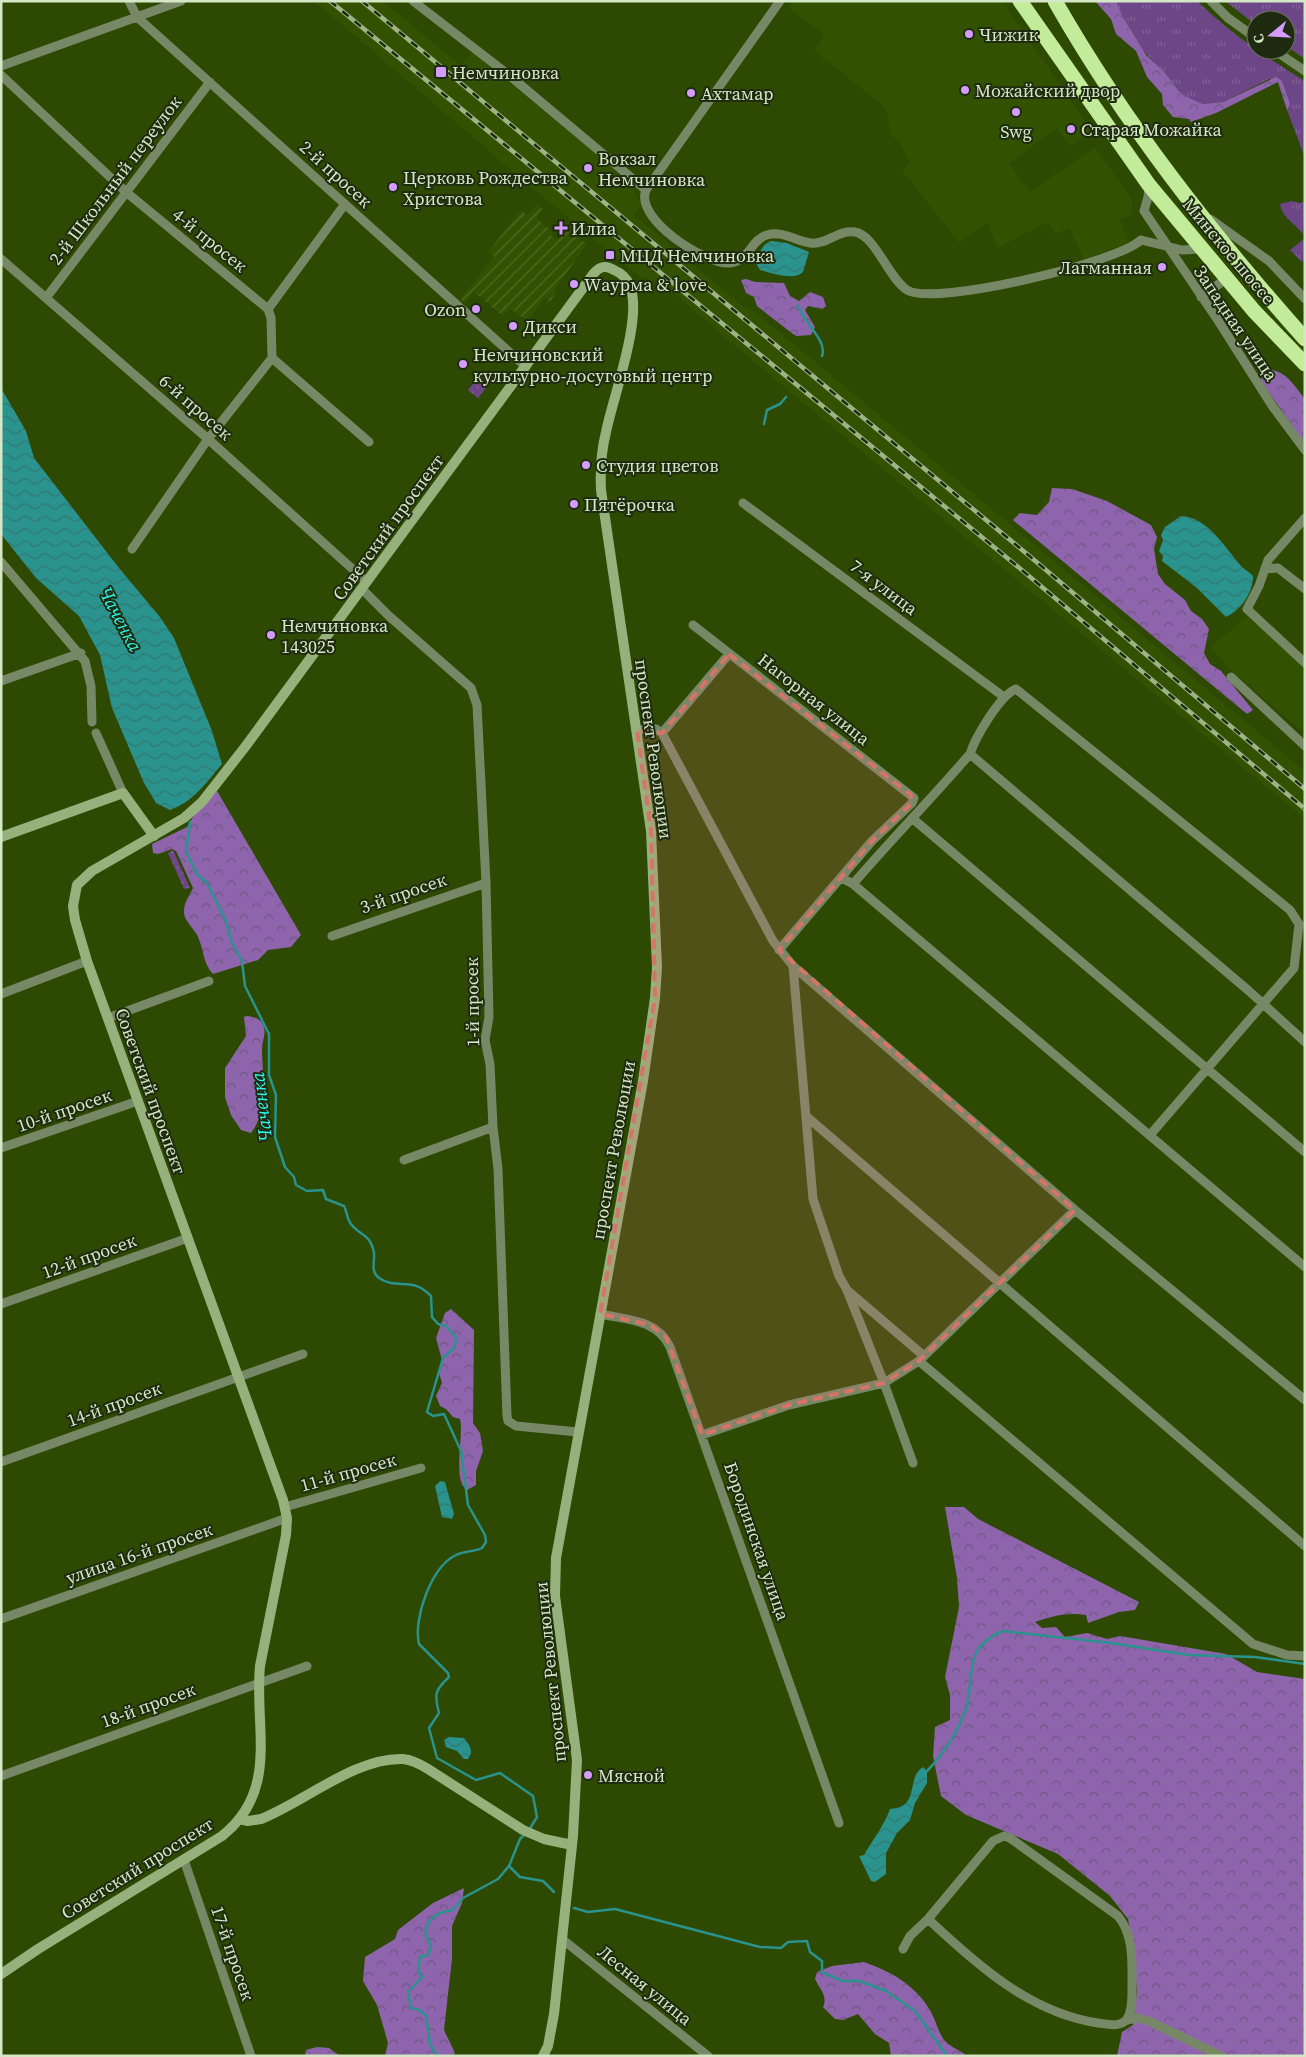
<svg xmlns="http://www.w3.org/2000/svg" width="1306" height="2057" viewBox="0 0 1306 2057" font-family="'Source Serif 4',serif">
<style>
.built{fill:#335201}
.industrial{fill:url(#industrial-furrows)}
.grass{fill:url(#grass-tufts)}
.forest{fill:url(#forest-crowns)}
.park{fill:url(#park-dots)}
.water{fill:url(#water-waves)}
.lines{fill:none;stroke-linecap:round;stroke-linejoin:round}
.stream{stroke:#2a938e;stroke-width:2.5}
.street{stroke:#778867;stroke-width:9}
.secondary{stroke:#96b17c;stroke-width:10}
.highway{stroke:#c3ec9a;stroke-width:15}
.rail-casing{stroke:#9fb386;stroke-width:4.5}
.rail{stroke:#1e2b10;stroke-width:2.5;stroke-dasharray:8;stroke-linecap:butt}
.marked{fill:#d67467;fill-opacity:0.2;stroke:#d67467;stroke-width:4;stroke-dasharray:10 6;stroke-linejoin:round}
.poi-dot{fill:#d49cfc;stroke:#1e2b10;stroke-width:2}
.labels{text-anchor:middle;dominant-baseline:central;stroke-width:4;stroke-linejoin:round;paint-order:stroke}
.poi-label{font-size:18px;fill:#d6e7c6;stroke:#1e2b10;text-anchor:start}
.street-label{font-size:18px;fill:#d6e7c6;stroke:#1e2b10}
.water-label{font-size:19px;font-style:italic;fill:#2ef7ee;stroke:#1e2b10}
</style>
<defs>
<pattern id="industrial-furrows" width="10" height="10" patternUnits="userSpaceOnUse" patternTransform="scale(1.25)"><rect width="10" height="10" fill="#335201"/><path d="M-1 1l2-2M0 10L10 0M9 11l2-2" fill="none" stroke="#506b25"/></pattern>
<pattern id="grass-tufts" width="24" height="20" patternUnits="userSpaceOnUse" patternTransform="scale(1.25)"><rect width="24" height="20" fill="#6d4687"/><path d="M3 7l-1-3M5 7V3M7 7l1-3M15 17l-1-3M17 17v-4M19 17l1-3" fill="none" stroke="#816196"/></pattern>
<pattern id="forest-crowns" width="20" height="18" patternUnits="userSpaceOnUse" patternTransform="scale(1.25)"><rect width="20" height="18" fill="#8e64ac"/><path d="M2 6a3 3 0 1 1 6 0M12 15a3 3 0 1 1 6 0" fill="none" stroke="#6f587f"/></pattern>
<pattern id="park-dots" width="8" height="8" patternUnits="userSpaceOnUse" patternTransform="scale(1.25)"><rect width="8" height="8" fill="#6d4687"/><path d="M2 2h.1M6 6h.1" fill="none" stroke="#816196" stroke-width="1.8" stroke-linecap="round"/></pattern>
<pattern id="water-waves" width="16" height="10" patternUnits="userSpaceOnUse" patternTransform="scale(1.25)"><rect width="16" height="10" fill="#2a938e"/><path d="M0 5q4-4 8 0t8 0" fill="none" stroke="#327871"/></pattern>
</defs>
<rect width="100%" height="100%" fill="#2d4902"/>
<path class="built" d="M314,1H383L461,66L472,52L584,144L632,186L641,206L634,215L745,308L748,307L793,343L1305,771V819L779,383L659,281L640,277L544,198Z
M793,1H1002L1092,131L1070,146L1057,129L1009,163L1030,192L1095,147L1132,200V214L1120,220L1129,243L1084,259L1069,228L1055,235L1048,222L998,248L987,222L959,243L902,170L910,163L899,142L891,135L886,108L814,50L825,34L788,8Z
M1247,616L1305,668V726L1301,730L1235,674L1210,648Z"/>
<path class="industrial" d="M537,204L543,209L536,218L553,232L551,236L557,240L567,229L587,244L555,290V294L550,302L545,298L527,321L510,308L503,316L474,292L464,303L460,299L494,257L488,252L521,210L528,215Z"/>
<path class="grass" d="M1116,1H1197C1230,33 1266,57 1305,81V158L1287,110L1282,81L1269,79L1223,102L1203,104L1185,97L1142,49L1123,17Z
M1225,1H1305V59L1286,46V20H1256V25Z
M1292,201L1300,203L1305,201L1303,234C1295,223 1283,219 1280,204Z
M1305,238V258L1302,262L1290,250Z"/>
<path class="forest" d="M1095,1H1116L1123,17L1146,55L1164,72L1179,91L1189,98L1203,104L1223,102L1276,77L1282,81L1290,104L1287,110L1278,82L1216,113L1191,122L1189,119L1173,117L1163,105L1162,94L1147,77L1136,51L1116,34L1111,19Z
M746,279L755,282L784,283L790,296L799,301L810,292L823,297L826,306L822,309L808,306L805,310L815,327L811,335L797,336L793,334L757,306L754,297L746,293L741,280Z
M1269,370C1286,370 1295,387 1305,399V444L1261,381L1262,374Z
M1052,488L1072,489L1107,501L1151,525L1157,537L1154,549L1158,574L1165,584L1185,600L1191,611L1202,619L1209,629L1204,653L1210,664L1221,671L1253,710L1247,714L1013,520L1020,513L1037,515L1049,502Z
M217,791L301,935L291,947L268,950L258,960L213,974C203,964 204,950 198,937C195,929 182,920 184,909C185,901 190,895 193,888L176,851L172,849L158,854L153,853L152,844L187,827L196,812Z
M247,1016C253,1017 261,1018 263,1025C267,1033 262,1041 262,1048C262,1076 269,1110 251,1133L241,1130L231,1115L225,1097V1068L246,1036L244,1017Z
M451,1309L474,1330L473,1423L480,1433L483,1451L476,1471V1485L467,1490C452,1481 464,1436 460,1419L453,1417L446,1409L440,1406L436,1396L442,1383L439,1373L442,1360L436,1338L445,1313Z
M945,1507H964L978,1519L1139,1602L1135,1610L1119,1612L1088,1623L1086,1615C1067,1612 1053,1616 1035,1622L1042,1628L1056,1627L1065,1637L1087,1633L1107,1639L1120,1636L1226,1654L1257,1672L1305,1679V2056H1117L1122,2032L1133,2025L1137,1991L1133,1947L1128,1919L1110,1896L1058,1854L966,1815L941,1796L933,1756L935,1727L950,1720V1695L945,1677L959,1607L957,1578Z
M464,1888L462,1903L452,1926V1959L444,2030L455,2053L453,2056H385L388,2043L377,2005L363,1981L365,1957L395,1939L398,1930L433,1903Z
M864,1962C892,1972 917,1986 931,2012C937,2023 938,2034 947,2043C953,2048 961,2051 967,2056H891L889,2043L875,2034L858,2014L843,2020L835,2019L823,2007C828,1995 820,1990 815,1979L817,1972L832,1966Z
M317,2047L329,2048L340,2056H305L306,2050Z"/>
<path class="park" d="M479,376L489,384L478,398L468,390Z
M173,850L190,888L184,889L168,853Z"/>
<path class="water" d="M771,241L787,243L809,252L803,272C794,281 771,273 760,270L756,263C759,254 761,245 771,241Z
M1,388L26,431L34,458L119,568L160,617L174,638L212,731L222,764C207,782 193,802 170,810L156,803L144,783L112,708L100,655L79,616L36,578L1,534Z
M1181,516C1208,517 1225,548 1242,567C1246,571 1250,572 1253,576C1253,593 1241,610 1226,617L1197,588L1162,561L1163,556L1159,551L1163,540L1161,535L1165,527Z
M440,1481L445,1482L454,1514L452,1519L442,1517L435,1486Z
M449,1737L464,1738C470,1746 474,1750 468,1759H464L457,1751L446,1747L444,1740Z
M923,1767L927,1771V1783L915,1803L910,1820L897,1833L886,1853V1874L875,1882L871,1881L859,1856L864,1855C873,1839 884,1826 890,1809C894,1808 899,1808 902,1806C916,1799 909,1775 923,1767Z"/>
<g class="lines">
<path class="stream" d="M798,305C802,322 828,340 822,356
M764,424L767,410L780,404L786,397
M190,822L186,852L197,874L207,883L225,919L232,943L242,961L245,986L269,1034V1075L276,1095L275,1137L285,1167L294,1177L296,1185L307,1191L323,1190L326,1199L344,1206C347,1212 347,1219 351,1224C360,1236 371,1234 374,1253C375,1262 370,1271 379,1278C398,1291 411,1275 431,1296L432,1317L438,1324L446,1326L457,1338L454,1348L443,1358L427,1412L433,1416L444,1414L461,1451L468,1505L485,1535L486,1542L482,1548C474,1552 464,1551 456,1555C431,1567 413,1619 419,1644L448,1673L449,1677C435,1690 434,1694 439,1713L429,1728L437,1758L476,1780L500,1773L533,1796L537,1817L529,1830
M927,1771C943,1755 958,1731 966,1709C976,1675 961,1648 1003,1631L1111,1643L1189,1655L1255,1657L1305,1664
M509,1866L520,1877L543,1881L554,1892
M574,1908L588,1912L615,1909L760,1947L781,1948L788,1942L807,1941L810,1952L822,1961V1972L842,1981H859L886,1991L915,2011L947,2056
M437,2056L430,2044L426,2016L419,2010L411,2008L408,1992L422,1977L418,1971L420,1957L428,1955L431,1946L425,1932C429,1917 437,1912 453,1910L463,1898L498,1879L509,1866L520,1839L525,1834"/>
<path class="street" d="M129,1L137,17L526,367
M413,1L510,76L646,190
M780,1L646,190C634,219 705,264 729,263C749,262 751,239 767,235C783,230 797,242 811,243C827,245 839,229 855,232C875,235 889,279 907,290C934,307 1119,262 1141,240L1182,250L1200,249
M1211,1L1228,18L1256,38
M1274,50L1305,71
M1,66L181,1
M1,75L126,192L268,309L271,318L272,358L369,442
M1149,186L1148,197L1144,211L1219,322L1273,407L1305,450
M1210,219L1269,261L1305,299
M1,259L208,439L367,582
M1201,297L1226,279
M46,298L210,82
M268,309L345,204
M743,503L1004,697
M1305,518L1268,560L1259,586L1247,609L1305,663
M132,549L208,439L272,358
M1,562L85,661L91,686L92,722
M1265,569L1278,568L1305,589
M362,589L389,616L471,688L477,705L486,883L489,1017L485,1040L490,1064L493,1127L498,1169L507,1416L508,1421L516,1426L578,1432
M693,625L914,798L912,803L872,841L779,950
M1231,677L1305,746
M1,681L81,653
M637,730L656,729L662,733L773,941L793,966L1075,1210L1305,1400
M96,733L123,793
M662,733L729,654
M970,754L1249,991L1305,1042
M912,818L1305,1152
M842,878L853,884C891,840 931,799 970,754C975,738 1000,695 1016,689L1290,910L1299,924L1294,968L1150,1135
M853,884L1305,1267
M332,936L486,883
M793,966L813,1199L839,1276L847,1290L884,1383L913,1463
M1,994L87,961
M108,1018L209,981
M806,1116L1305,1546
M1,1148L138,1101
M404,1160L493,1127
M848,1291L924,1356
M1,1304L188,1238
M600,1314C627,1320 657,1319 670,1347L839,1823
M919,1361L1253,1644L1287,1655L1305,1656
M702,1435L789,1405L884,1383L919,1361L1075,1210
M1,1462L303,1354
M285,1507L421,1468
M1,1619L287,1518
M1,1776L307,1666
M184,1860L251,2056
M562,1939L708,2056
M903,1949L910,1936L928,1919L993,1841L1004,1836L1010,1838L1118,1916C1134,1936 1132,1961 1132,1986C1132,1996 1133,2010 1127,2019C1120,2028 1107,2024 1098,2023C1030,2013 976,1964 928,1919
M1127,2020L1137,2018L1149,2021L1221,2056"/>
<path class="secondary" d="M1,837L123,793L154,836
M239,1819L248,1821L261,1819C304,1802 356,1757 403,1759C413,1760 420,1764 428,1769L523,1830L544,1839L572,1845
M1,1974L38,1949L222,1836C280,1790 254,1728 260,1666L286,1535L287,1518L283,1500L87,961L75,920L73,906L77,885L92,871L184,818L202,802L245,747L594,273C600,266 606,265 614,270C621,273 627,278 630,286C643,318 613,397 606,432C601,452 600,470 601,490L651,831L657,967L655,998L643,1081L556,1558L555,1596L577,1760L573,1836L554,2014L548,2046L543,2056"/>
<path class="highway" d="M1020,1L1149,185L1254,311L1305,364
M1055,1C1125,124 1211,233 1305,339"/>
<g class="rail-casing">
<path id="rail" d="M330,1L1017,566L1305,809
M362,1L1027,554L1305,789"/>
</g>
<use href="#rail" class="rail"/>
</g>
<path class="marked" d="M729,654L911,795L912,803L872,841L779,950L1075,1210L919,1361L884,1383L789,1405L702,1435L666,1337L650,1325L600,1314L655,998L651,831L637,730L662,733Z"/>
<g class="poi-dot">
<circle cx="969" cy="34" r="5"/>
<rect x="435" y="66" width="12" height="12" rx="2.5"/>
<circle cx="965" cy="90" r="5"/>
<circle cx="691" cy="93" r="5"/>
<circle cx="1016" cy="112" r="5"/>
<circle cx="1071" cy="129" r="5"/>
<circle cx="588" cy="168" r="5"/>
<circle cx="393" cy="187" r="5"/>
<path d="M558.5 220.5h5v5h5v5h-5v5h-5v-5h-5v-5h5z"/>
<rect x="605" y="250" width="10" height="10" rx="2.5"/>
<circle cx="1162" cy="267" r="5"/>
<circle cx="574" cy="284" r="5"/>
<circle cx="476" cy="309" r="5"/>
<circle cx="513" cy="326" r="5"/>
<circle cx="463" cy="364" r="5"/>
<circle cx="586" cy="465" r="5"/>
<circle cx="574" cy="504" r="5"/>
<circle cx="271" cy="635" r="5"/>
<circle cx="588" cy="1775" r="5"/>
</g>
<g class="labels">
<g class="poi-label">
<text x="979" y="34">Чижик</text>
<text x="452" y="72">Немчиновка</text>
<text x="975" y="90">Можайский двор</text>
<text x="701" y="93">Ахтамар</text>
<text x="1081" y="129">Старая Можайка</text>
<text x="1016" y="131" text-anchor="middle">Swg</text>
<text x="598" y="158">Вокзал<tspan x="598" dy="21">Немчиновка</tspan></text>
<text x="403" y="177">Церковь Рождества<tspan x="403" dy="21">Христова</tspan></text>
<text x="571" y="228">Илиа</text>
<text x="620" y="255">МЦД Немчиновка</text>
<text x="1152" y="267" text-anchor="end">Лагманная</text>
<text x="584" y="284">Wаурма &amp; love</text>
<text x="466" y="309" text-anchor="end">Ozon</text>
<text x="523" y="326">Дикси</text>
<text x="473" y="354">Немчиновский<tspan x="473" dy="21">культурно-досуговый центр</tspan></text>
<text x="596" y="465">Студия цветов</text>
<text x="584" y="504">Пятёрочка</text>
<text x="281" y="625">Немчиновка<tspan x="281" dy="21">143025</tspan></text>
<text x="598" y="1775">Мясной</text>
</g>
<g class="street-label">
<text transform="translate(336 174) rotate(42)">2-й просек</text>
<text transform="translate(115 180) rotate(-53)">2-й Школьный переулок</text>
<text transform="translate(210 240) rotate(39)">4-й просек</text>
<text transform="translate(1229 251) rotate(50)">Минское шоссе</text>
<text transform="translate(1236 323) rotate(56)">Западная улица</text>
<text transform="translate(196 407) rotate(41)">6-й просек</text>
<text transform="translate(388 527) rotate(-54)">Советский проспект</text>
<text transform="translate(884 587) rotate(37)">7-я улица</text>
<text transform="translate(814 699) rotate(38)">Нагорная улица</text>
<text transform="translate(654 749) rotate(82)">проспект Революции</text>
<text transform="translate(403 893) rotate(-19)">3-й просек</text>
<text transform="translate(472 1002) rotate(-91)">1-й просек</text>
<text transform="translate(151 1091) rotate(70)">Советский проспект</text>
<text transform="translate(64 1110) rotate(-19)">10-й просек</text>
<text transform="translate(613 1150) rotate(-80)">проспект Революции</text>
<text transform="translate(89 1256) rotate(-20)">12-й просек</text>
<text transform="translate(114 1404) rotate(-20)">14-й просек</text>
<text transform="translate(348 1472) rotate(-16)">11-й просек</text>
<text transform="translate(757 1541) rotate(71)">Бородинская улица</text>
<text transform="translate(139 1553) rotate(-19)">улица 16-й просек</text>
<text transform="translate(550 1672) rotate(-96)">проспект Революции</text>
<text transform="translate(148 1705) rotate(-20)">18-й просек</text>
<text transform="translate(137 1868) rotate(-32)">Советский проспект</text>
<text transform="translate(233 1953) rotate(71)">17-й просек</text>
<text transform="translate(645 1985) rotate(39)">Лесная улица</text>
</g>
<g class="water-label">
<text transform="translate(121 619) rotate(62)">Чаченка</text>
<text transform="translate(261 1107) rotate(-97)">Чаченка</text>
</g>
</g>
<rect width="1306" height="2057" fill="none" stroke="#d6e7c6" stroke-width="5"/>
<g transform="translate(1271 35) rotate(252)"><circle r="24" fill="#1e2b10" stroke="#687659"/>
<path d="M0-4L9 19L0 12L-9 19Z" fill="#d49cfc"/>
<text y="-8" font-size="14" font-weight="bold" text-anchor="middle" fill="#d6e7c6">С</text>
</g>
</svg>
